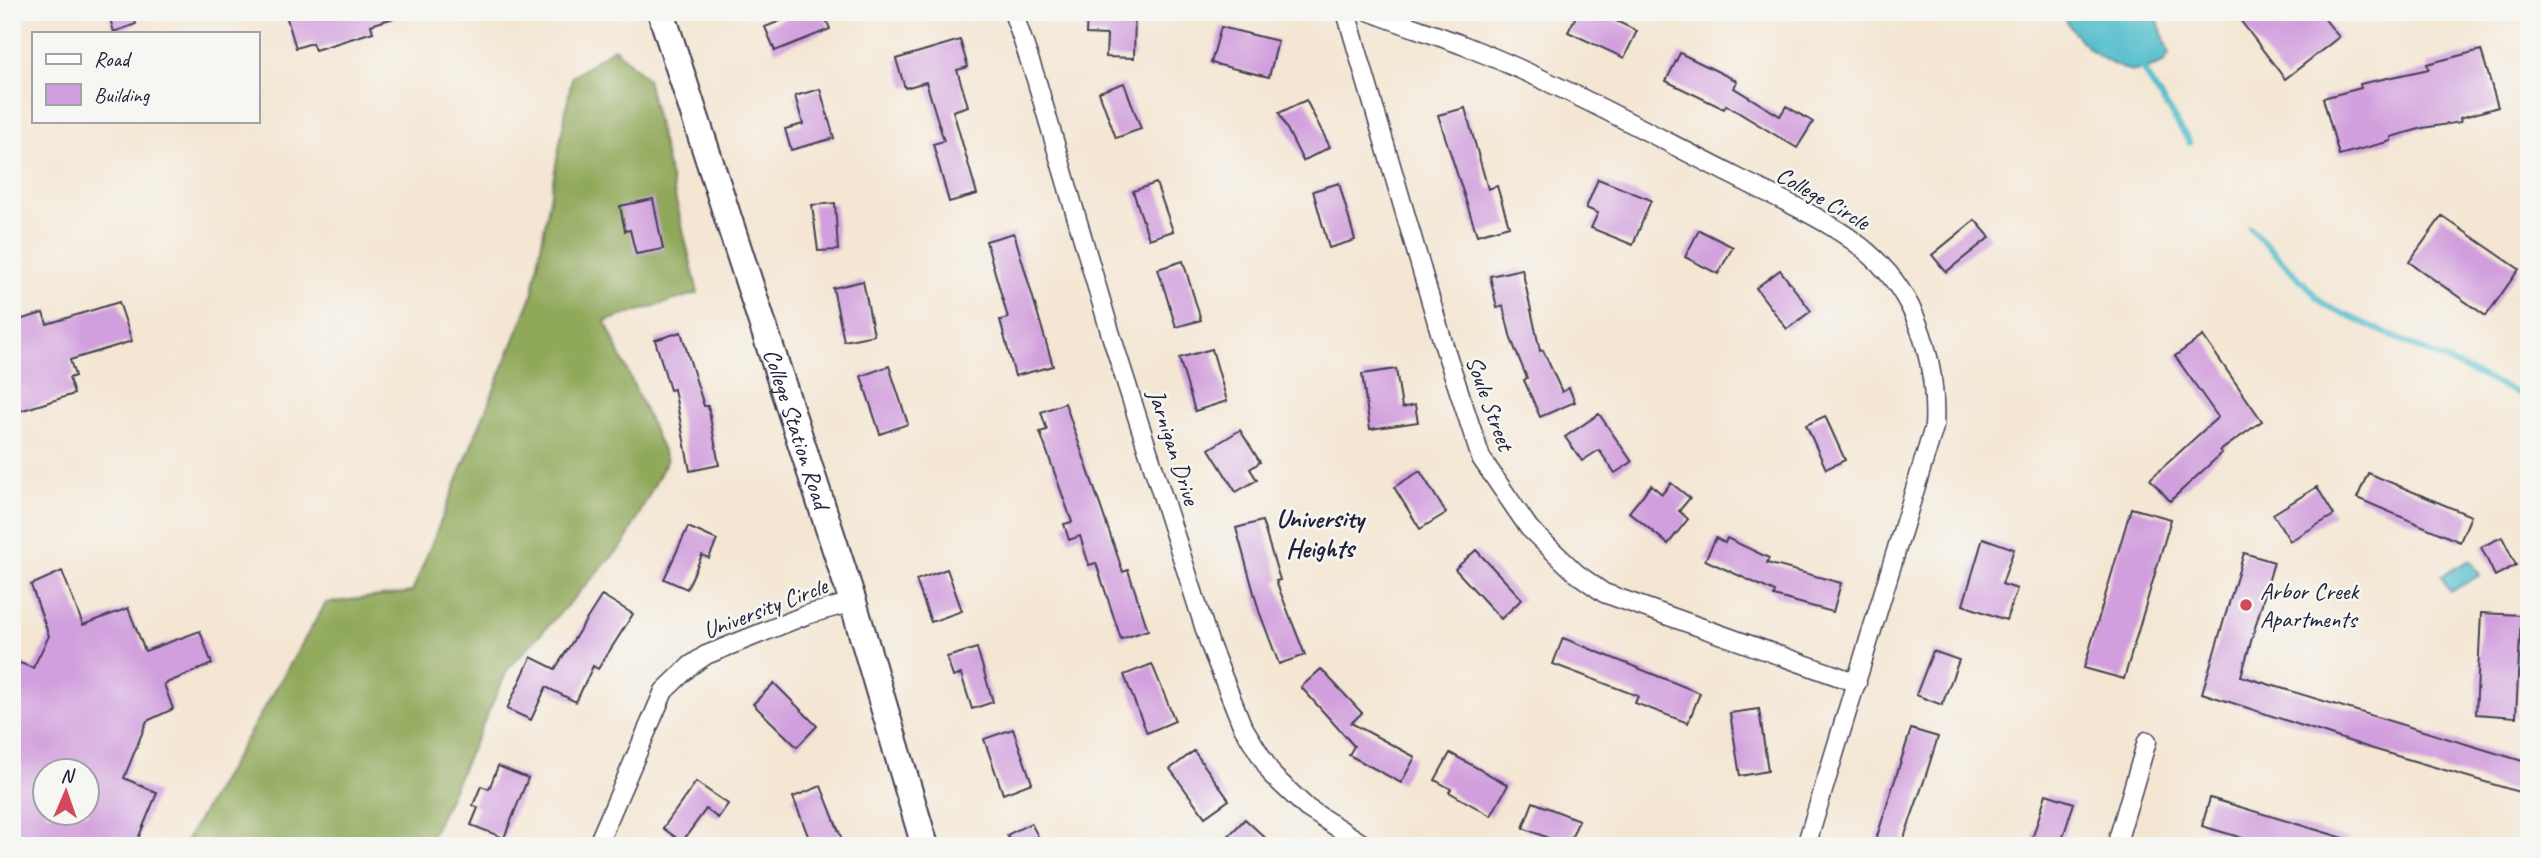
<svg xmlns="http://www.w3.org/2000/svg" width="2541" height="858" viewBox="0 0 2541 858" font-family="Caveat,sans-serif">
<style>
.forest{fill:#90a85a;stroke:#59654a;stroke-width:2}
.water{fill:#52becc;stroke:#3a7084;stroke-width:2}
.lines{fill:none;stroke-linecap:round;stroke-linejoin:round}
.stream{stroke:#52becc;stroke-width:6}
.building{fill:#d19fdd;fill-rule:evenodd}
.minor-casing{stroke:#423f52;stroke-width:21}
.secondary-casing{stroke:#423f52;stroke-width:30}
.minor{stroke:#fff;stroke-width:18}
.secondary{stroke:#fff;stroke-width:26}
.poi-dot{fill:#d1495b;stroke:#f6f6f2;stroke-width:2.5}
.labels{text-anchor:middle;dominant-baseline:central;stroke-width:5;stroke-linejoin:round;paint-order:stroke}
.street-label{font-size:24px;fill:#22223b;stroke:#f6f6f2}
.poi-label{font-size:24px;fill:#22223b;stroke:#f6f6f2;text-anchor:start}
.neighbourhood-label{font-size:26px;font-weight:bold;fill:#22223b;stroke:#f6f6f2}
</style>
<rect width="100%" height="100%" fill="#f6f6f2"/>
<filter id="ink" filterUnits="userSpaceOnUse"><feTurbulence type="fractalNoise" baseFrequency=".0143" numOctaves="2"/><feDisplacementMap in="SourceGraphic" scale="14" xChannelSelector="R" yChannelSelector="G"/><feConvolveMatrix kernelMatrix="1 2 1 2 8 2 1 2 1" color-interpolation-filters="sRGB"/></filter>
<filter id="wash" filterUnits="userSpaceOnUse"><feTurbulence type="fractalNoise" baseFrequency=".00686" numOctaves="4" result="noise"/><feDisplacementMap in="SourceGraphic" scale="28" xChannelSelector="R" yChannelSelector="G"/><feGaussianBlur stdDeviation="1.57" result="paint"/><feColorMatrix in="noise" values="0 0 0 0 0 0 0 0 0 0 0 0 0 0 0 0 0 1.4 0 .05"/><feComposite in="paint" operator="in"/></filter>
<g filter="url(#wash)">
<rect width="100%" height="100%" fill="#f4e6d3"/>
<path class="forest" d="M614,48L647,79L698,293L605,321L667,460L624,544L508,669L427,846H183L326,603L412,592L532,296L572,77Z"/>
<path class="water" d="M2062,12H2155L2169,54L2165,62C2156,66 2142,72 2133,71C2105,66 2072,38 2062,12Z
M2470,560L2480,575L2450,592L2441,576Z"/>
<g class="lines">
<path class="stream" d="M2140,65L2190,143
M2250,228L2326,306L2529,398"/>
</g>
<g id="blocks">
<path class="building" d="M108,12H132L136,24L114,32Z
M285,12H400V16L371,25L373,32L315,50L312,43L296,48Z
M802,12H823L830,29L775,51L765,27Z
M1087,12H1135L1134,58L1106,57L1107,35L1086,34Z
M1578,12H1598L1637,31L1624,58L1568,32Z
M2234,12H2319L2339,37L2285,79Z
M1221,27L1278,41L1269,77L1211,63Z
M960,40L968,67L957,70L968,106L953,111L977,194L949,202L933,144L944,141L926,82L905,88L896,59Z
M2481,50L2498,107L2460,118L2461,122L2423,128L2391,137V141L2339,155L2323,98L2361,88L2360,84L2429,69L2427,64Z
M1680,53L1737,81L1734,88L1780,116L1786,106L1813,122L1797,148L1726,105L1724,109L1666,81Z
M1124,83L1141,129L1116,138L1099,92Z
M820,89L834,138L791,150L785,129L803,124L795,96Z
M1306,100L1330,147L1303,161L1279,113Z
M1465,108L1488,189L1497,186L1509,226L1477,235L1438,115Z
M1598,179L1651,200L1633,245L1591,228L1598,213L1586,208Z
M1156,183L1173,231L1149,239L1133,191Z
M1339,183L1355,240L1329,248L1313,191Z
M653,199L663,249L636,254L630,230L625,231L620,206Z
M835,203L838,250L818,251L812,205Z
M2442,216L2519,269L2486,316L2409,262Z
M1975,220L1990,237L1946,272L1932,255Z
M1699,230L1733,247L1718,274L1685,257Z
M1014,233L1053,366L1015,376L1000,320L1008,318L986,241Z
M1183,261L1201,320L1176,327L1158,269Z
M1522,269L1540,351L1543,350L1562,392L1569,388L1575,402L1540,417L1524,380L1527,378L1511,339L1503,306L1497,308L1490,276Z
M1780,270L1811,311L1787,329L1756,288Z
M863,281L874,335L844,341L833,288Z
M119,302L132,341L70,360L75,376L69,378L74,394L20,411L12,388V322L43,313L47,324Z
M681,332L704,406H708L719,465L690,471L674,389L670,390L655,340Z
M2203,336L2262,421L2220,451L2222,453L2170,501L2150,479L2218,417L2175,356Z
M1212,349L1227,401L1195,411L1179,358Z
M889,366L908,424L880,434L861,376Z
M1396,369L1402,408L1415,405L1418,422L1370,429L1362,374Z
M1065,403L1123,572L1128,570L1148,630L1121,639L1096,563L1089,565L1080,536L1069,540L1064,524L1072,522L1040,432L1047,430L1041,412Z
M1599,414L1632,462L1615,473L1599,450L1582,461L1565,437Z
M1825,416L1845,460L1826,469L1806,425Z
M1240,430L1260,462L1250,469L1257,480L1236,492L1209,449Z
M1420,471L1446,513L1420,529L1394,487Z
M2368,473L2471,516L2460,542L2357,498Z
M1671,483L1690,498L1679,511L1688,519L1668,544L1629,512L1651,485L1662,494Z
M2317,487L2334,515L2290,541L2273,514Z
M2131,508L2171,519L2124,679L2084,668Z
M1262,521L1280,580L1276,581L1305,655L1279,664L1259,611L1236,528Z
M688,527L717,540L709,558L702,555L687,589L664,579Z
M2502,537L2516,565L2495,576L2481,547Z
M1716,538L1725,543L1727,538L1769,558L1767,563L1841,583L1833,612L1774,596L1775,592L1705,560Z
M1983,538L2014,549L2002,584L2017,589L2006,620L1963,605Z
M1476,550L1522,599L1501,619L1455,569Z
M2244,553L2274,562L2241,676L2529,763V795L2370,748L2202,693Z
M947,569L962,611L931,622L916,580Z
M62,571L83,625L128,608L145,651L200,631L212,664L164,684L173,709L147,721L124,778L157,793L135,846H12V660L33,668L49,636L31,585ZM46,771H88V813H46Z
M602,595L633,614L598,669L593,666L576,702L546,687L531,720L507,709L531,657L555,669Z
M2481,613L2521,615L2516,717L2476,714Z
M1563,638L1700,693L1688,723L1635,703L1638,696L1553,664Z
M977,648L993,702L972,709L961,674L953,677L947,657Z
M1933,651L1959,660L1942,705L1916,695Z
M1152,664L1175,721L1147,733L1124,675Z
M1321,669L1362,713L1351,723L1415,757L1401,783L1349,755L1354,746L1301,687Z
M774,683L817,726L797,747L753,704Z
M1759,709L1768,771L1740,776L1730,713Z
M1013,729L1032,783L1003,794L984,739Z
M1911,729L1938,737L1924,781L1901,846H1874Z
M1194,751L1229,800L1205,817L1170,769Z
M1450,753L1508,785L1491,816L1449,792L1451,789L1435,780Z
M498,766L528,778L504,838L471,825L478,808L473,805L481,786L489,789Z
M696,782L728,804L718,818L706,809L682,842L663,828Z
M821,786L843,842L833,846H812L793,797Z
M2046,794L2074,803L2060,846H2030Z
M2210,798L2357,842L2356,846H2269L2202,826Z
M1533,802L1579,820L1568,846L1523,828Z
M1245,819L1274,846H1219Z
M1031,823L1043,846H1012L1007,835Z"/>
</g>
</g>
<g filter="url(#ink)">
<use href="#blocks" fill-opacity="0" stroke="#423f52" stroke-width="2"/>
<g class="lines">
<g class="minor-casing">
<path id="minor" d="M1013,12L1036,79L1111,335L1210,645L1242,725L1273,776L1307,808L1366,846
M1346,12L1444,346L1481,458L1529,528L1576,573L1604,593L1857,683
M1371,12C1402,24 1434,34 1465,46C1557,82 1645,131 1732,175C1784,202 1850,227 1888,273C1923,315 1937,374 1934,427L1806,846
M597,846L664,691L690,666L706,655L806,615L853,602
M2116,846L2147,741"/>
</g>
<g class="secondary-casing">
<g id="secondary">
<path id="s1" d="M661,12L853,602L925,846"/>
</g>
</g>
<use href="#minor" class="minor"/>
<use href="#secondary" class="secondary"/>
</g>
</g>
<circle class="poi-dot" cx="2246" cy="605" r="7"/>
<g class="labels">
<g class="street-label">
<text transform="translate(1823 198) rotate(30)">College Circle</text>
<text transform="translate(1490 403) rotate(70)">Soule Street</text>
<text stroke="none"><textPath href="#s1" startOffset="438">College Station Road</textPath></text>
<text transform="translate(1174 447) rotate(72)">Jarnigan Drive</text>
<text transform="translate(765 608) rotate(-21)">University Circle</text>
</g>
<g class="poi-label">
<text x="2260" y="591">Arbor Creek<tspan x="2260" dy="28">Apartments</tspan></text>
</g>
<g class="neighbourhood-label">
<text x="1320" y="518">University<tspan x="1320" dy="30">Heights</tspan></text>
</g>
</g>
<rect width="2541" height="858" fill="none" stroke="#f6f6f2" stroke-width="42"/>
<rect x="32" y="32" width="228" height="91" fill="#f6f6f2" stroke="#a1a1a9" stroke-width="2"/>
<rect x="46" y="54" width="35" height="10" fill="#ffffff" stroke="#a1a1a9" stroke-width="2"/>
<text x="94" y="66" font-size="21" fill="#22223b">Road</text>
<rect x="46" y="84" width="35" height="21" fill="#d19fdd" stroke="#a1a1a9" stroke-width="2"/>
<text x="94" y="102" font-size="21" fill="#22223b">Building</text>
<g transform="translate(66 792) rotate(2)"><circle r="33" fill="#f6f6f2" stroke="#a1a1a9" stroke-width="2"/>
<path d="M0-5L12 26L0 18L-12 26Z" fill="#d1495b"/>
<text y="-10" font-size="19" font-weight="bold" text-anchor="middle" fill="#22223b">N</text>
</g>
</svg>
